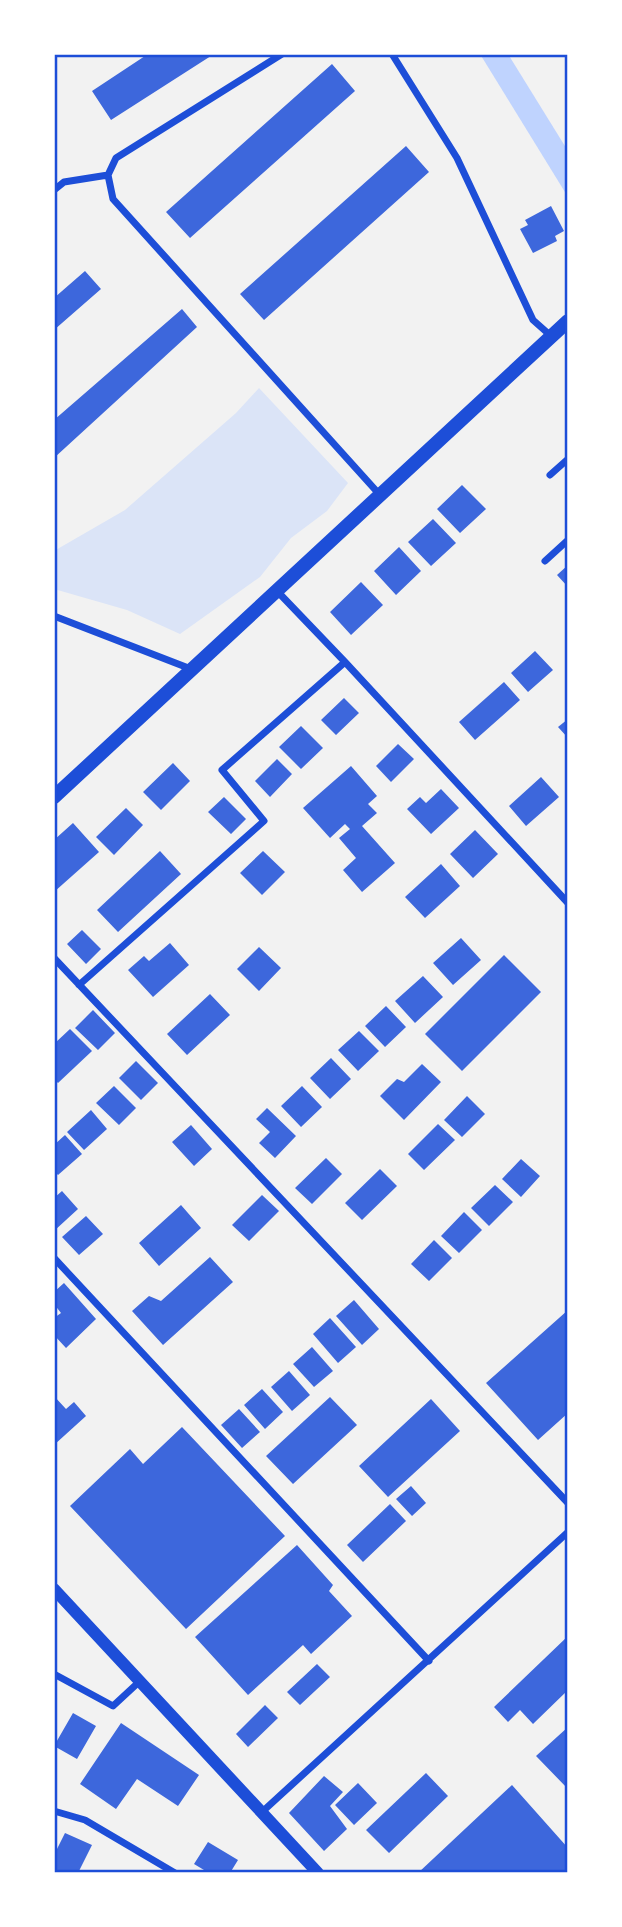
<svg xmlns="http://www.w3.org/2000/svg" width="622" height="1927" viewBox="0 0 622 1927" font-family="Roboto,sans-serif">
<style>
.green{fill:#dbe4f7}
.water{fill:#bfd3fe}
.building{fill:#3d67dc}
.lines{fill:none;stroke-linecap:round;stroke-linejoin:round}
.minor{stroke:#1d4ed8;stroke-width:7}
.tertiary{stroke:#1d4ed8;stroke-width:12}
.secondary{stroke:#1d4ed8;stroke-width:14}
.neatline{fill:none;stroke:#1d4ed8;stroke-width:2.5}
</style>
<rect width="100%" height="100%" fill="#f2f2f2"/>
<path class="green" d="M259,388L348,483L327,511L291,538L260,577L180,634L127,610L54,589V551L125,510L236,413Z"/>
<path class="water" d="M480,54H508L568,151V197Z"/>
<path class="building" d="M148,54H214L111,120L92,91Z
M332,64L355,91L190,238L166,212Z
M406,146L429,172L264,320L240,294Z
M551,206L564,231L555,236L557,241L533,253L520,229L528,225L525,220Z
M85,271L101,289L54,330V298Z
M182,309L197,327L54,458V420Z
M462,485L486,509L460,533L437,509Z
M433,519L456,543L431,566L408,542Z
M399,547L421,571L396,595L374,571Z
M568,565V587L557,575Z
M361,582L383,605L351,635L330,612Z
M535,651L553,670L528,692L511,673Z
M504,682L520,700L475,740L459,722Z
M344,698L359,713L336,735L321,720Z
M568,719V738L558,727Z
M301,726L323,748L301,769L279,747Z
M398,744L414,759L391,782L376,766Z
M277,759L292,774L270,797L255,781Z
M173,763L190,781L161,810L143,792Z
M351,766L377,796L368,804L377,813L362,826L395,863L362,892L343,870L356,858L339,838L350,829L345,824L330,838L303,808Z
M541,777L559,797L526,826L509,806Z
M441,789L459,808L431,834L407,809L420,797L426,803Z
M224,797L246,819L231,834L208,812Z
M126,808L143,825L114,855L96,837Z
M73,823L99,852L54,892V840Z
M475,830L498,854L473,878L450,854Z
M160,851L181,874L118,932L97,910Z
M263,851L285,872L262,895L240,873Z
M441,864L460,886L425,918L405,897Z
M82,930L101,949L86,964L67,944Z
M461,938L481,960L453,985L433,963Z
M170,943L189,965L153,997L128,970L144,956L149,961Z
M259,947L281,968L259,991L237,969Z
M504,955L541,992L462,1071L425,1034Z
M423,976L443,997L415,1023L395,1001Z
M210,994L230,1015L187,1055L167,1034Z
M386,1006L406,1027L385,1047L365,1026Z
M93,1010L115,1033L98,1050L75,1028Z
M70,1029L92,1051L58,1083L54,1079V1044Z
M359,1031L379,1051L358,1071L338,1050Z
M331,1058L351,1079L330,1099L310,1078Z
M136,1061L158,1083L141,1100L119,1078Z
M422,1064L441,1082L404,1120L380,1096L397,1079L404,1082Z
M114,1086L136,1108L119,1125L96,1103Z
M302,1086L322,1107L301,1127L281,1106Z
M467,1096L485,1114L462,1137L444,1120Z
M267,1108L296,1136L275,1158L259,1143L270,1132L256,1119Z
M91,1110L107,1129L84,1150L67,1132Z
M438,1124L455,1140L424,1170L408,1154Z
M191,1125L212,1149L194,1166L172,1142Z
M65,1135L82,1154L58,1175L54,1171V1145Z
M326,1158L342,1174L312,1204L295,1188Z
M521,1159L540,1176L521,1197L502,1179Z
M380,1169L397,1186L362,1220L345,1203Z
M495,1185L513,1202L489,1226L471,1208Z
M62,1191L78,1209L54,1231V1198Z
M262,1195L279,1211L249,1241L232,1225Z
M181,1205L201,1228L159,1266L139,1243Z
M464,1212L482,1230L459,1253L441,1236Z
M86,1216L103,1234L79,1255L62,1237Z
M434,1240L452,1258L429,1281L411,1264Z
M210,1257L233,1282L163,1345L132,1311L149,1296L161,1301Z
M64,1283L96,1319L66,1348L54,1335V1318L61,1313L54,1304V1292Z
M354,1300L379,1329L362,1345L336,1316Z
M568,1310V1413L538,1440L486,1383Z
M330,1318L356,1347L338,1363L313,1334Z
M312,1347L333,1371L314,1387L293,1364Z
M289,1371L310,1395L292,1411L271,1387Z
M262,1389L283,1412L265,1429L244,1405Z
M54,1396L66,1409L74,1402L86,1416L54,1445Z
M330,1397L357,1425L293,1484L266,1456Z
M431,1399L460,1431L388,1497L359,1466Z
M239,1409L260,1432L242,1448L221,1425Z
M182,1427L285,1536L186,1629L70,1506L130,1449L143,1464Z
M411,1486L426,1503L412,1516L396,1499Z
M390,1504L406,1521L363,1562L347,1545Z
M297,1545L333,1585L329,1591L352,1616L311,1654L303,1645L248,1695L195,1637Z
M568,1636V1690L533,1724L520,1710L508,1722L494,1707Z
M317,1664L330,1677L300,1705L287,1692Z
M265,1705L278,1718L248,1747L236,1734Z
M73,1713L96,1726L77,1759L54,1746Z
M121,1723L199,1775L178,1806L137,1779L116,1809L80,1784Z
M568,1727V1789L536,1756Z
M426,1773L448,1796L389,1853L366,1830Z
M324,1776L343,1792L330,1806L347,1829L324,1851L289,1813Z
M358,1783L377,1803L354,1825L335,1805Z
M512,1785L568,1848V1873H418Z
M65,1833L92,1845L78,1873H54V1855Z
M208,1842L238,1860L230,1873H209L194,1864Z"/>
<g class="lines">
<path class="minor" d="M282,54L116,158L108,175L113,199L380,495
M392,54L457,158L533,320L551,336
M54,190L64,182L108,175
M550,475L568,459
M545,561L568,540
M277,591L345,662L568,903
M54,616L191,669
M54,958L568,1503
M79,985L264,821L222,770L345,662
M54,1258L429,1661
M54,1674L113,1706L140,1681
M54,1811L85,1820L175,1873
M262,1812L568,1532"/>
<path class="tertiary" d="M54,1589L318,1873"/>
<path class="secondary" d="M54,797L568,321"/>
</g>
<rect width="622" height="1927" fill="none" stroke="#ffffff" stroke-width="112"/>
<rect x="56" y="56" width="510" height="1815" class="neatline"/>
</svg>
